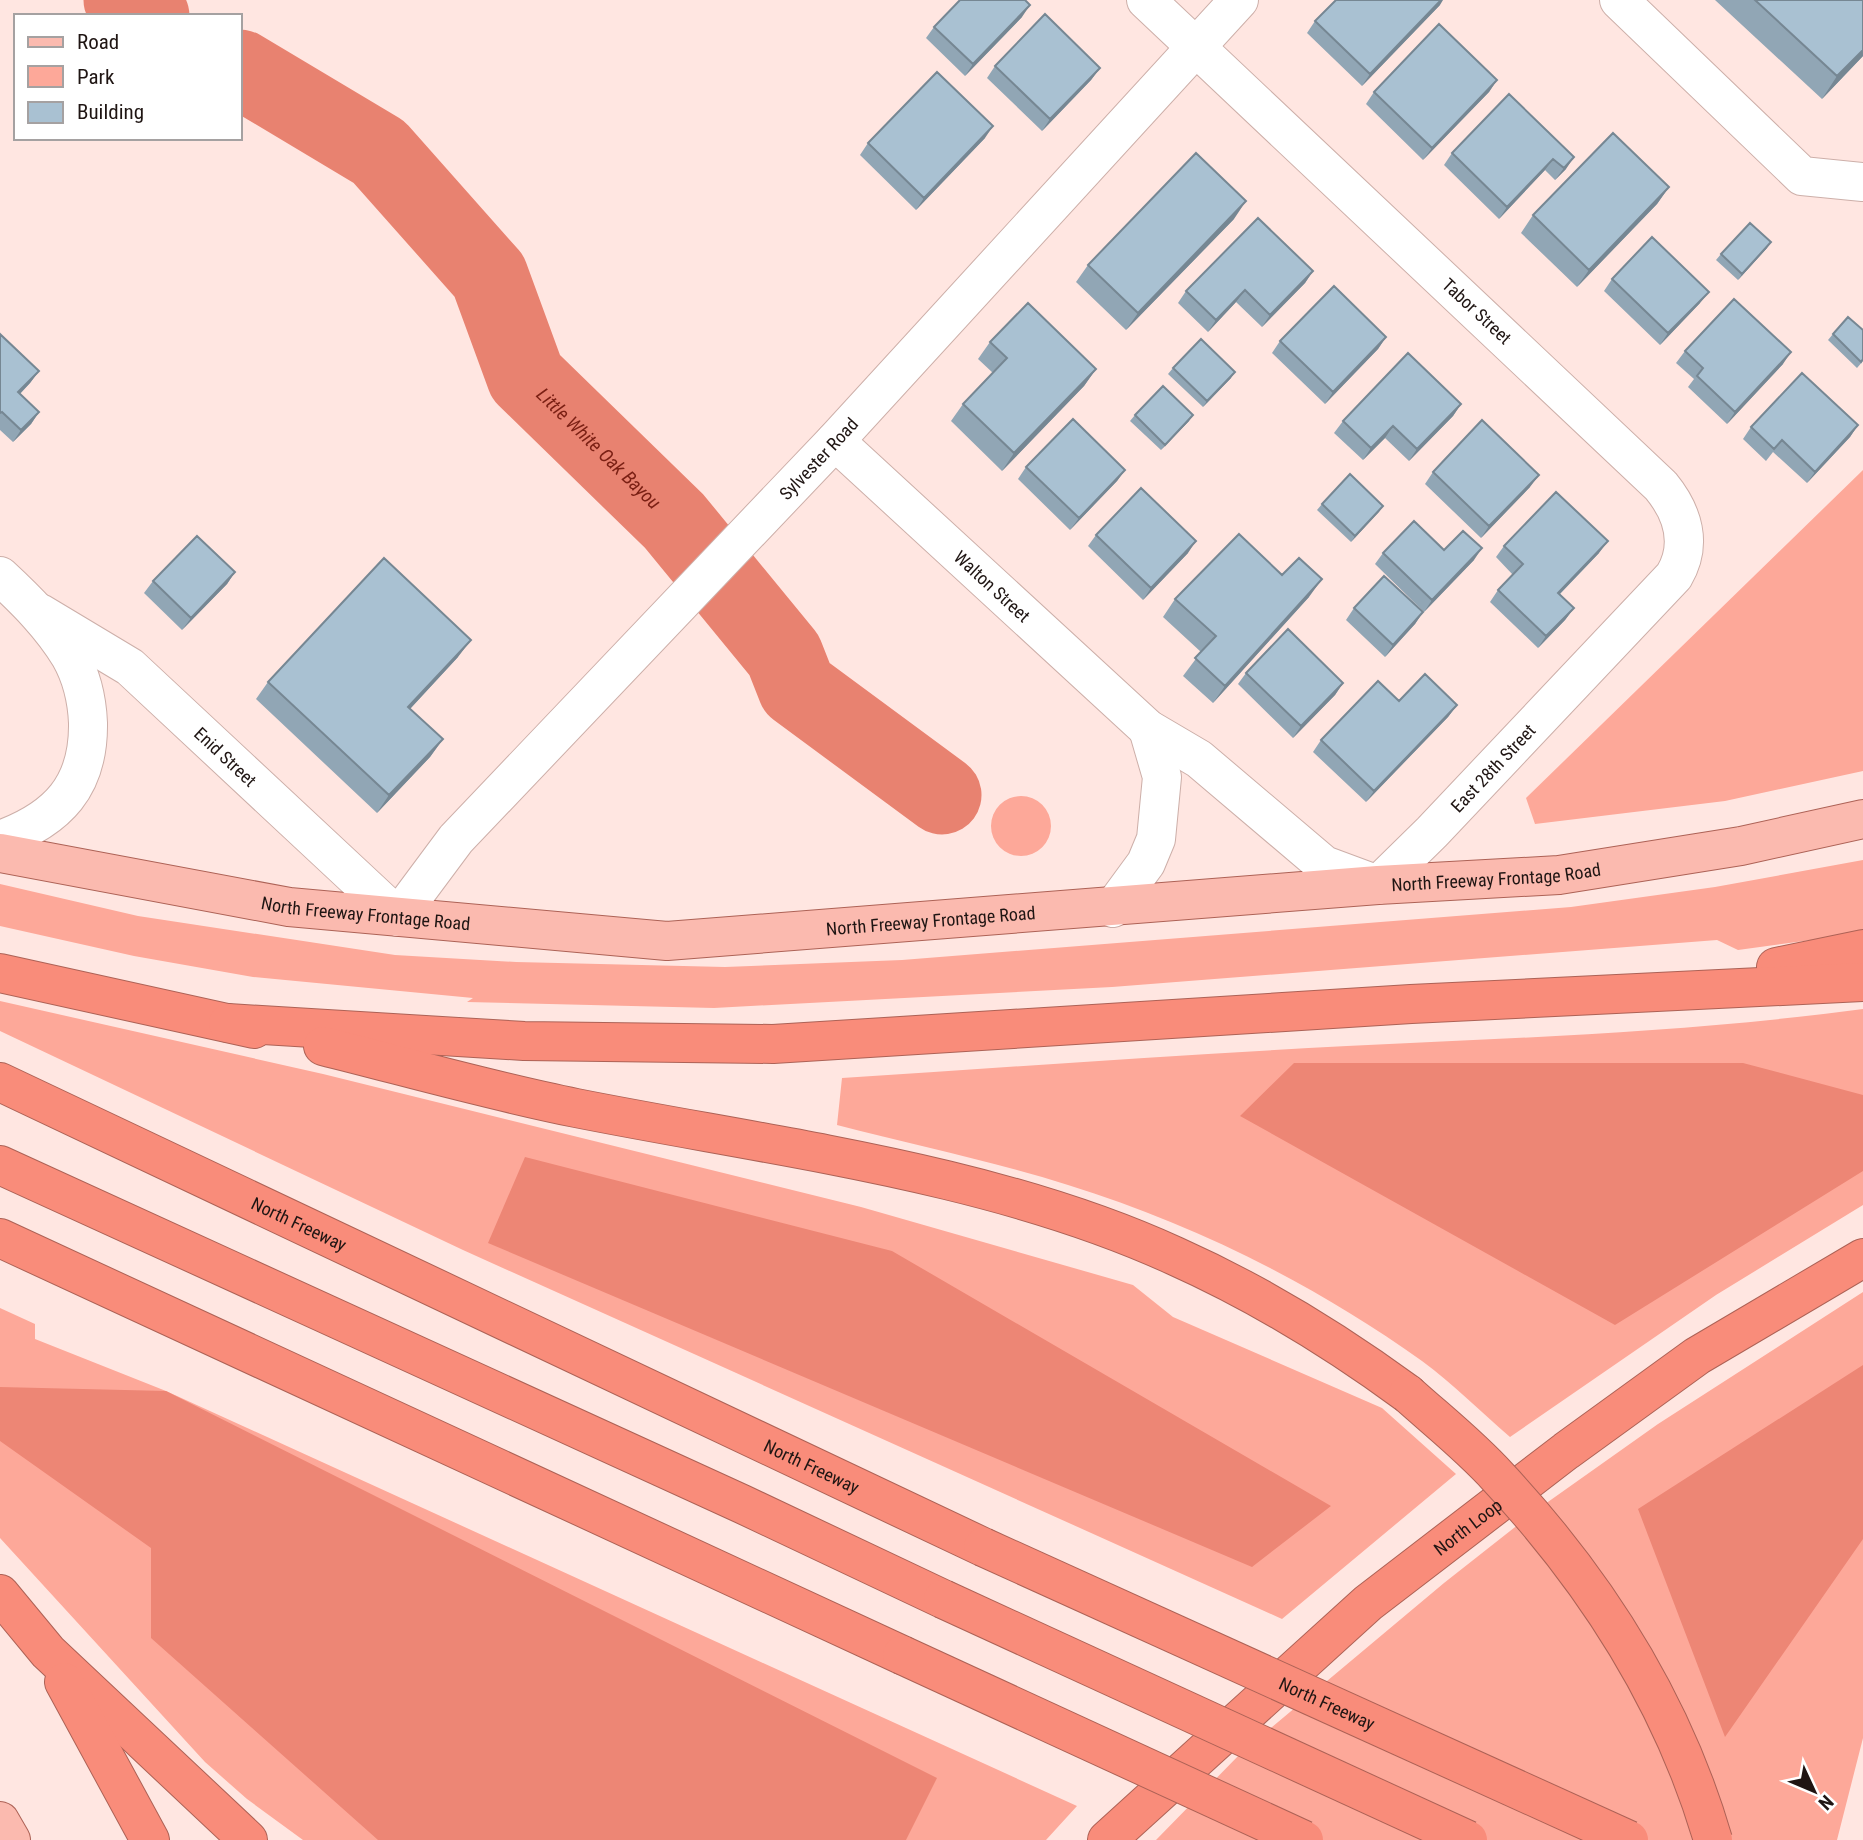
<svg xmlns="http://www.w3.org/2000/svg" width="1863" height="1840" viewBox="0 0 1863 1840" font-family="'Roboto Condensed',sans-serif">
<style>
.green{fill:#fda899}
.forest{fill:#ed8675}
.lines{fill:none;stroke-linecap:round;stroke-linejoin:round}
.river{stroke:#e88270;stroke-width:79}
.minor-casing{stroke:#cdafa9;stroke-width:40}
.major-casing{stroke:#ad6256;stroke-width:40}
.highway-casing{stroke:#ad6256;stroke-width:40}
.minor{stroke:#fff;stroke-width:38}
.major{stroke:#fbbaaf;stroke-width:38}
.highway{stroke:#f98c7a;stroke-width:38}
.highway-bridge-casing{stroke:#ad6256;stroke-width:40;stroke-linecap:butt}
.highway-bridge{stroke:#f98c7a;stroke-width:38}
.wall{fill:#91a6b5}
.shaded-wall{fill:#768793}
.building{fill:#a9c1d2;stroke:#768793;stroke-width:2}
.labels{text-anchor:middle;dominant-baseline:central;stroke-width:5;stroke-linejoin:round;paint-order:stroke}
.street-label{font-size:18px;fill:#1f1513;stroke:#fff}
.water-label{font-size:19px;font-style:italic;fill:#7b2014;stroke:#fff}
</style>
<rect width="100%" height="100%" fill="#ffe6e1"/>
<path class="green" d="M1863,470V771L1725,801L1535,824L1526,798Z
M991 826a30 30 0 1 1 60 0a30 30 0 1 1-60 0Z
M1863,860V933L1738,950L1717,940L1112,987L714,1008L467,1002L473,998L253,977L134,956L0,926V884L138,916L395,955L516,962L725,967L902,960L1571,907L1715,887Z
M0,1001L323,1074L861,1207L1133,1285L1173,1317L1382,1408L1456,1474L1282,1619L463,1250L0,1031Z
M1863,1009V1205L1716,1295L1510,1437C1481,1412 1453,1384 1422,1361C1314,1284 1194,1224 1068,1185C992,1161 913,1145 837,1125L842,1078C1010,1067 1179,1055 1347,1046C1519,1038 1692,1032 1863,1009Z
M1863,1292V1738L1837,1840H1156L1241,1753L1444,1583L1538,1509L1658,1424Z
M0,1308L35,1324V1339L166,1391L1077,1806L1046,1840H303L247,1799L205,1762L0,1538Z"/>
<path class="forest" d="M1294,1063H1743L1863,1095V1171L1615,1325L1240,1116Z
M525,1157L892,1251L1331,1506L1252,1567L488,1243Z
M1863,1365V1539L1725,1737L1638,1509Z
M0,1387L166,1391L937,1778L906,1840H378L151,1638V1548L0,1441Z"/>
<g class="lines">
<g class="river">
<path d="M123,0L150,16"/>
<path id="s1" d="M240,69L379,152L489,276L526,377L674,521L784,655L797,688L942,795"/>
</g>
<g class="minor-casing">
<g id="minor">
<path d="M1619,0L1802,176L1863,182"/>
<path id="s2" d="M835,441L1148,729L1199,759L1324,865L1378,885L1432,832L1674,576C1693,544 1683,513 1661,486L1146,0"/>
<path d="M0,576C27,601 51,625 70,656C82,677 87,699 88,723C89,786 58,819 0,840"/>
<path id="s3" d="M40,613L130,667L398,917L456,839L835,441L1239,0"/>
<path d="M1113,908L1146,863L1156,839L1162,777L1148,729"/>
</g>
</g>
<g class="major-casing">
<g id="major">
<path id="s4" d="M0,853L289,907L667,941L1378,885L1559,875L1741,846L1863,819"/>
<path d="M0,1821L11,1840"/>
</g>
</g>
<g class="highway-casing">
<g id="highway">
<path d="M1776,967L1863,949"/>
<path d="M0,973L254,1029"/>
<path d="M228,1023L524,1041L773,1044L1411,1004L1863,982"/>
<path d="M323,1046C407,1067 491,1091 576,1108C772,1147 992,1172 1175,1256C1260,1294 1333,1339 1408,1394"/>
<path id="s5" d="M0,1082L983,1547"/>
<path d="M0,1165L742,1504L943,1599"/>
<path d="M0,1238L902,1655"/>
<path d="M0,1594L48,1652L248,1840"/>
<path d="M64,1682L150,1840"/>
<path id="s6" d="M1107,1840L1368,1603L1566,1451L1697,1356L1863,1258"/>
</g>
</g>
<use href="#minor" class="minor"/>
<use href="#major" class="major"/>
<use href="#highway" class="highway"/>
<g class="highway-bridge-casing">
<g id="highway-bridge">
<path d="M1408,1394C1438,1421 1471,1447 1498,1477C1595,1581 1673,1703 1713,1840"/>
<path id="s7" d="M983,1547L1629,1840"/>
<path d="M943,1599L1468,1840"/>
<path d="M902,1655L1304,1840"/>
</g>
</g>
<use href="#highway-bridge" class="highway-bridge"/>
</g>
<path class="wall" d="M1715,0H1863V56L1822,99Z
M1440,5L1362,86L1307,33L1315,21Z
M1022,17L965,76L926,38L934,27Z
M995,66L1100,68L1091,80L1042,131L987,78Z
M1497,80L1489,92L1423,160L1366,104L1374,92Z
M1509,94L1566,169L1555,180L1545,170L1499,219L1444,165L1452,153Z
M985,138L916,210L860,155L868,143Z
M1669,187L1657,204L1577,287L1521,233L1533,215Z
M1234,219L1126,330L1076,282L1088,265Z
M1767,248L1738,280L1716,260L1721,254Z
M1313,271L1305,283L1262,327L1236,302L1208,332L1178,303L1186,291Z
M1612,279L1700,303L1660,345L1604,291Z
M0,334L39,371L30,383L20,394L39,412L31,424L13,442L0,430Z
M1833,334L1863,361L1857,368L1828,340Z
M1386,337L1378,349L1325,404L1272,353L1280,341Z
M990,342L1096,369L1084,386L1002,471L951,421L963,404L993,373L978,359Z
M1685,351L1783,364L1727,424L1688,387L1694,379L1676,363Z
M1173,368L1231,378L1203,407L1168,374Z
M1461,404L1453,416L1409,461L1385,438L1363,460L1334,433L1343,421Z
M1135,415L1189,421L1161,450L1130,421Z
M1858,425L1850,437L1807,483L1773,452L1766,461L1743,439L1751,427Z
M1026,467L1125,470L1117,481L1070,530L1018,479Z
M1433,472L1530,487L1481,538L1425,484Z
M1322,504L1383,506L1351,542L1317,510Z
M1096,535L1188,553L1143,600L1088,546Z
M1504,546L1599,553L1560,594L1574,608L1565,620L1538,648L1490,602L1498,590L1513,575L1496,557Z
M1444,550L1474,560L1424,612L1375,564L1383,553Z
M235,572L227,584L182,630L144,593L153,581Z
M1282,575L1309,597L1213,703L1183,676L1201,652L1163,617L1175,599Z
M1354,608L1423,612L1415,624L1385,657L1346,620Z
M458,657L410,709L443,739L430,757L377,813L256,699L268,682Z
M1246,673L1343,683L1335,695L1293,738L1238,684Z
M1399,701L1457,705L1448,717L1366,802L1313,752L1321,740Z"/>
<path class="shaded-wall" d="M1441,0H1443L1440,5L1362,86L1370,74Z
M1030,5L1022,17L965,76L973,64Z
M1863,50V56L1822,99L1837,76Z
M1100,68L1091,80L1042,131L1050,119Z
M1497,80L1489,92L1423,160L1432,148Z
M993,126L985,138L916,210L924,198Z
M1574,157L1566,169L1555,180L1564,168Z
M1553,159L1545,170L1499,219L1507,207Z
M1669,187L1657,204L1577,287L1589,270Z
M1246,201L1234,219L1126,330L1138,313Z
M1771,242L1767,248L1738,280L1742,274Z
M1313,271L1305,283L1262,327L1270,315Z
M1245,290L1236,302L1208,332L1216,320Z
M1709,292L1700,303L1660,345L1668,333Z
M1386,337L1378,349L1325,404L1333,392Z
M1791,352L1783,364L1727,424L1735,412Z
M1096,369L1084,386L1002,471L1014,453Z
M39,371L30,383L10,404L18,392Z
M1235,372L1231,378L1203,407L1207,401Z
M1461,404L1453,416L1409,461L1417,449Z
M39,412L31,424L13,442L21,430Z
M1193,415L1189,421L1161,450L1165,445Z
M1858,425L1850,437L1807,483L1815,472Z
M1393,426L1385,438L1363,460L1371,448Z
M1125,470L1117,481L1070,530L1079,518Z
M1539,475L1530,487L1481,538L1489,526Z
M1383,506L1379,512L1351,542L1355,536Z
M1196,541L1188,553L1143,600L1151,588Z
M1608,541L1599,553L1550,604L1558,593Z
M1482,548L1474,560L1424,612L1432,600Z
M235,572L227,584L182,630L191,618Z
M1322,579L1309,597L1213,703L1225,686Z
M1574,608L1565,620L1538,648L1546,636Z
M1423,612L1415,624L1385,657L1393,645Z
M471,640L458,657L396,724L408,707Z
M1343,683L1335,695L1293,738L1301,726Z
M1457,705L1448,717L1366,802L1374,791Z
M443,739L430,757L377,813L389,795Z"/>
<path class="building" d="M960,0H1025L1030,5L973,64L934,27Z
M1336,0H1441L1370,74L1315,21Z
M1755,0H1863V50L1837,76Z
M1045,14L1100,68L1050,119L995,66Z
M1439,24L1497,80L1432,148L1374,92Z
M937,72L993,126L924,198L868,143Z
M1509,94L1574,157L1564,168L1553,159L1507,207L1452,153Z
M1613,133L1669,187L1589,270L1533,215Z
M1196,153L1246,201L1138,313L1088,265Z
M1258,218L1313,271L1270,315L1245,290L1216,320L1186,291Z
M1750,223L1771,242L1742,274L1721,254Z
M1652,237L1709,292L1668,333L1612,279Z
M1334,286L1386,337L1333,392L1280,341Z
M1734,299L1791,352L1735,412L1697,376L1703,368L1685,351Z
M1028,303L1096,369L1014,453L963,404L1007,358L990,342Z
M1848,317L1863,330V359L1861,362L1833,334Z
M0,334L39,371L18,392L39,412L21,430L2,412L0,413Z
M1201,339L1235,372L1207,401L1173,368Z
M1408,353L1461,404L1417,449L1393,426L1371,448L1343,421Z
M1802,373L1858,425L1815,472L1782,440L1774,449L1751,427Z
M1163,386L1193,415L1165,445L1135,415Z
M1073,419L1125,470L1079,518L1026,467Z
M1482,420L1539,475L1489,526L1433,472Z
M1350,474L1383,506L1355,536L1322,504Z
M1141,488L1196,541L1151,588L1096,535Z
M1556,492L1608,541L1558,593L1574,608L1546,636L1498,590L1523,564L1504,546Z
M1414,521L1444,550L1463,531L1482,548L1432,600L1383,553Z
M1239,534L1282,575L1299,558L1322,579L1225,686L1195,658L1216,636L1175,599Z
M197,536L235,572L191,618L153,581Z
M384,558L471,640L408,707L443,739L389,795L268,682Z
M1384,576L1423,612L1393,645L1354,608Z
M1288,629L1343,683L1301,726L1246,673Z
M1425,674L1457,705L1374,791L1321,740L1378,681L1399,701Z"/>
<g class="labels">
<g class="street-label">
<text transform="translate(1477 311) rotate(43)">Tabor Street</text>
<text stroke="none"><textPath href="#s3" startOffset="1094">Sylvester Road</textPath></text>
<text stroke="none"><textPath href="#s2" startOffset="214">Walton Street</textPath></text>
<text stroke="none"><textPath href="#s3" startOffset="236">Enid Street</textPath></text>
<text stroke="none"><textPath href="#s2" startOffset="870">East 28th Street</textPath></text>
<text stroke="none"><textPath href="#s4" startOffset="1505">North Freeway Frontage Road</textPath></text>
<text stroke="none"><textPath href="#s4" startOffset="371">North Freeway Frontage Road</textPath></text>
<text stroke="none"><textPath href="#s4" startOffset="938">North Freeway Frontage Road</textPath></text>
<text stroke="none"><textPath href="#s5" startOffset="331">North Freeway</textPath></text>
<text stroke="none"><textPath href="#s5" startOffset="898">North Freeway</textPath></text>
<text stroke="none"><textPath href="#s6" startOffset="478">North Loop</textPath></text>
<text stroke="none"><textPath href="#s7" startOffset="378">North Freeway</textPath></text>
</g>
<g class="water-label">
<text stroke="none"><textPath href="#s1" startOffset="537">Little White Oak Bayou</textPath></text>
</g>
</g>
<rect x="14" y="14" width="228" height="126" fill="#ffffff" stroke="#a5a1a1" stroke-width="2"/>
<rect x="28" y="37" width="35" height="10" fill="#fbbaaf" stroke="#a5a1a1" stroke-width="2"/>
<text x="77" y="49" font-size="21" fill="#1f1513">Road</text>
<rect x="28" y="66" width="35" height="21" fill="#fda899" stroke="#a5a1a1" stroke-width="2"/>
<text x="77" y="84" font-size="21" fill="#1f1513">Park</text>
<rect x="28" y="102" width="35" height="21" fill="#a9c1d2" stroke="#a5a1a1" stroke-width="2"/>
<text x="77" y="119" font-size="21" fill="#1f1513">Building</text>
<g transform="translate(1814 1791) rotate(134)" stroke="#ffffff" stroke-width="5" paint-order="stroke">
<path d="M0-5L12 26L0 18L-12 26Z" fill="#1f1513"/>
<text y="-10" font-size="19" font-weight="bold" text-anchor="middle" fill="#1f1513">N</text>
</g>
</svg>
